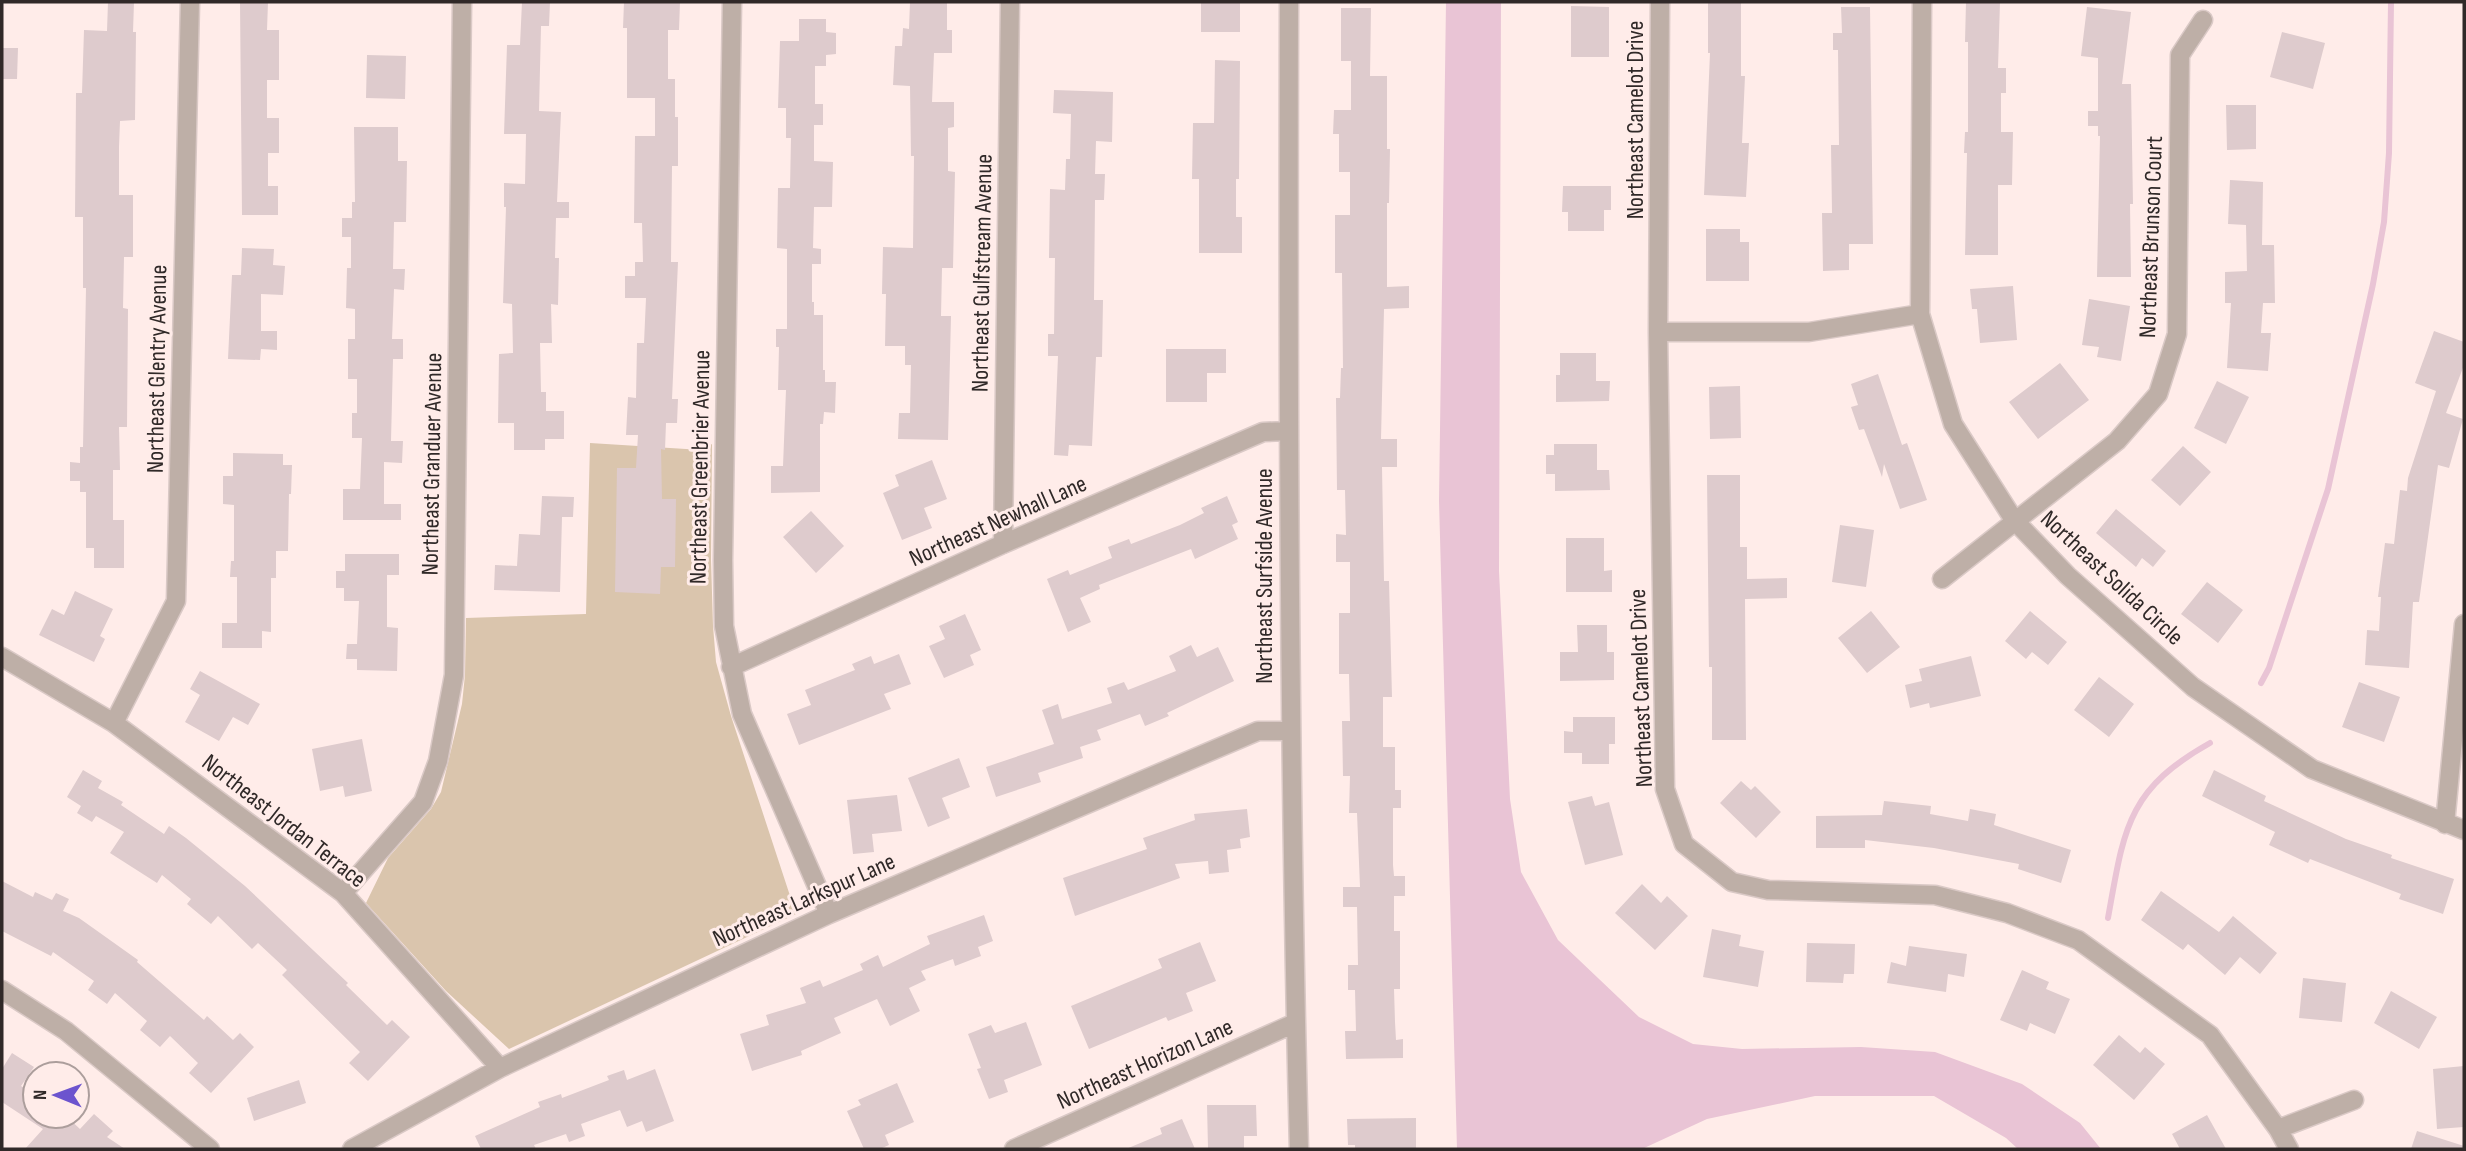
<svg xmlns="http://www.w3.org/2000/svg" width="2466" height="1151" viewBox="0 0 2466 1151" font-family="'Sofia Sans Condensed',sans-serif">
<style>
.green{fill:#dac5ad}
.water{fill:#e9c4d5}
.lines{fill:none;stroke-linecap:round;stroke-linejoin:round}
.stream{stroke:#e9c4d5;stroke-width:6}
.building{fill:#decbcd}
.street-casing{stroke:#dac9c6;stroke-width:21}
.street{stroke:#beafa7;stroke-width:18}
.labels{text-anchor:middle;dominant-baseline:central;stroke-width:6;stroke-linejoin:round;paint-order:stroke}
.street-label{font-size:24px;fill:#302928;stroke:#ffece9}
</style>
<rect width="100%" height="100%" fill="#ffece9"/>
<path class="green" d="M590,443L702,450L712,444L711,560L713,626L716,662L731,716L796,914L509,1049L446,991L366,903L388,858L431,809L441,792L462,704L465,675L466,618L586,614Z"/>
<path class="water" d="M1446,2H1501L1499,571L1510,799L1521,872L1558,940L1639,1017L1693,1044L1742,1049L1861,1047L1935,1052L2022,1084L2080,1123L2101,1149H2018L2006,1138L1934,1096H1815L1707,1119L1642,1149H1457L1439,501Z"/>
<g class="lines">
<path class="stream" d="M2261,683L2269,668L2328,489L2373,284L2384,222L2389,153L2391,2
M2108,918C2124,830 2126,790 2210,743"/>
</g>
<path class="building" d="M108,2H134L133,32H136L135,120L120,121L119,147V195H133V257H124L123,308L128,309L127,427H119L120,470H113V520H124V568H94V548H86V492H80V481H70V462L80,463V447H83L86,288H83V217H75L76,93H82L84,30L107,31Z
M240,2H268L267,30H279V80H267V118H279V153H268V186H278V215H242Z
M522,2H550L549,26H541L539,111L561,112L557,202H569V218H556L555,258H559L558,305L551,304L552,343H540L541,392H546V411H564V439H545V450H514V423H498L499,354L513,353L512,304L503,303L506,207H504V183L525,184L526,134H504L507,45H520Z
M624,2H680L679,30H668V79H675V117H678V166H672L671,262H678L672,399H678L677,423H666L665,450L661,449L662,499H676L675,567H661L660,594L615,592L617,468H636L638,435H626L628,397L636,398L637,343H644L646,298H625V276H635V262H643L642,223H634L635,136H655V98H627V28H623Z
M910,2H947V30H952V53H934L932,102H954V127L948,128V171L955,172L953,268H942L941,316H951L948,440L898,439L899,413H910L911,365H905V346H885L886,294H882L883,247L913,248L914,156H911L910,86L893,85L895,46H902L903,28L909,29Z
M1201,2H1240V32H1201Z
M1708,2H1741V76H1745L1742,143H1749L1746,197L1704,195L1710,53H1708Z
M1966,2H2000L1998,68H2006V93H2001V132H2013L2012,185H1998V255H1965L1967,153H1964L1965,132H1968V42H1965Z
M1571,6L1609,7V57H1571Z
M1841,7H1870L1873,244H1849V270L1823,271L1822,213H1832L1831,145H1839L1838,50H1833V33H1842Z
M2087,7L2131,12L2122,84H2131L2133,204H2130L2131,277H2097L2100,136H2098V126H2088V111H2098V58L2081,56Z
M1341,8H1371L1370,76H1387V149H1390L1389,203H1387V287L1409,286V308L1384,309L1381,439H1397V467H1382L1384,581H1389L1392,697H1383V747H1395V790H1401V808H1393V865L1394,876H1405V896H1394V931H1400V989H1394L1395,1022L1396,1040L1403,1039V1058L1346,1059L1345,1031H1356L1355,990H1348V965H1358L1357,907H1343V887H1360L1357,813H1349L1350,776H1343L1342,721H1350L1349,674H1339V613H1350V562H1336V534L1346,535L1345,490H1337L1336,398H1340L1341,368H1343L1342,273H1335V215H1350V172H1339V134H1333L1334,110H1351V61H1341Z
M799,19H826V32L836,33V54L826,55V66H815V104H823V125H814V161L833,162L832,207H814L813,248L821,249V264H812V302H814V315H823V370H825V382H836L835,413L824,412L823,424H820V492L771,493V466H783L786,390H778L779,347H776V329H787V249L777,248L778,188H790L791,138H786V108H778L780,41H799Z
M2282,32L2325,43L2313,89L2270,77Z
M2,48H18L17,79H2Z
M367,55L406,56L405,99L366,98Z
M1215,60L1240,61L1239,179H1236V217H1242V253H1199V179H1192L1193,123H1214Z
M1054,90L1113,92L1112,142L1096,141L1095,174H1105L1104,200H1095L1094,300H1103L1102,357H1096L1092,446L1069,445L1068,456L1054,455L1058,356H1048V334H1054L1055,258H1049L1050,189L1065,190L1066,159H1070L1071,114L1053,113Z
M2226,105H2256V149L2227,150Z
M354,127H398V161H407L406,222H394L393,269H405L404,290L394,289L392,339H403V359H393L391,441H403L402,463L384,462V504H401V520H343V489H360L362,438H352V413H357V379H348V339H355V309L346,308L347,268H351V237H342V218H352V202H355Z
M2230,180L2263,182L2262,245H2274L2275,303H2263L2261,333H2271L2268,371L2227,368L2231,303H2225V272L2247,271L2246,225L2228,224Z
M1563,186H1611V210H1604V231H1568V212H1562Z
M1706,229H1740V242H1749V281H1706Z
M242,248L274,249L273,265L285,266L283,295L261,294V331H277V350L261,349L260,360L228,359L232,275H241Z
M2013,286L2017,340L1980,343L1977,309H1972L1970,289Z
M2089,299L2130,306L2121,361L2097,357L2099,347L2082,345Z
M2434,331L2464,342V365L2446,413L2463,419L2449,468L2438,465L2419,602H2413L2409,668L2365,665L2367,630L2379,631L2381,597H2378L2385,543L2394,544L2400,490L2407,491L2408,478L2436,391L2415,383Z
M1166,349H1226V373H1207V402H1166Z
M1560,353H1596V381H1610L1609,401L1556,402V375H1560Z
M2060,363L2089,400L2038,439L2009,402Z
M1878,374L1902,445L1907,443L1927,500L1900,509L1884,464L1882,477L1864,429L1859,430L1851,407L1858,405L1851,384Z
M2217,381L2249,397L2226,444L2194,428Z
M1740,386L1741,438L1710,439L1709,387Z
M1554,444H1597V470H1609L1610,490L1555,491V474H1546V455H1554Z
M2183,446L2211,472L2180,506L2151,480Z
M233,453L283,454V465H292L291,494H289L288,551H276V578H271V632L262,631V648H222V623H237V577H230L231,561H234V505L223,504V476H233Z
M932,460L947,499L924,508L932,528L902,540L883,493L899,486L895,475Z
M1707,475H1740V547H1747V579L1787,578V598L1745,599L1746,740H1712V667H1709Z
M542,496L574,497L573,517H562L560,592L494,590L495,565L517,566L519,534L540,535Z
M1227,496L1238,522L1232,525L1238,539L1195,559L1191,549L1099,585L1100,589L1080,598L1091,622L1068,632L1047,579L1068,570L1070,575L1112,558L1108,547L1129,539L1131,544L1180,525L1204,513L1201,508Z
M2116,509L2166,551L2153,567L2142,558L2136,567L2096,533Z
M811,511L844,546L816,573L783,537Z
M1840,525L1874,530L1866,587L1832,582Z
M1566,538H1604V571L1612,570V592H1566Z
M345,554H399V575H387V627L398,628L397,671L357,670V659H346L347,644H357L359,601H344V588H336V571H345Z
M2207,582L2243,610L2218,643L2181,614Z
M75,591L113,609L100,636L105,639L94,662L39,635L52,609L64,615Z
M1871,611L1900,647L1867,673L1838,638Z
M2030,611L2067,642L2048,665L2032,652L2026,659L2005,641Z
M965,614L981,650L970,655L974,665L944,678L929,646L945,639L939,626Z
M1577,625H1607V652H1614V680L1560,681V652H1578Z
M1191,645L1197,657L1218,647L1234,681L1167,713L1169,716L1145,726L1140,714L1097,730L1101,740L1080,747L1083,758L1038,773L1041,782L996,797L986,767L1054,744L1042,710L1058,704L1062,719L1112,703L1107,688L1124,682L1128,690L1176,671L1169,656Z
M899,654L911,684L884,694L891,709L799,745L787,714L811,705L805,690L855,670L852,664L871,656L874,664Z
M1971,656L1981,696L1930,708L1929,703L1910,708L1905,685L1922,681L1919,669Z
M200,671L260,704L248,725L233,717L219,741L185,722L200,695L190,689Z
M2099,677L2134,704L2109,737L2074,710Z
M2359,682L2400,697L2384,742L2342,727Z
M1573,717H1615V744H1609V764H1582V753H1564V731L1573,732Z
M362,739L372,791L345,797L343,786L320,791L312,749Z
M959,758L970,787L942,798L950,818L928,827L908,778Z
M83,770L102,781L98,788L123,802L121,805L164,834L169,826L186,838L245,886L348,983L346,985L387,1025L392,1020L410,1037L368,1081L349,1063L360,1052L282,975L287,970L258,943L252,949L218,916L211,924L187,904L191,899L162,875L157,883L110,853L124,832L96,816L92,822L77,813L81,806L67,797Z
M2214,770L2266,796L2264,801L2346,839L2392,855L2391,858L2454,879L2443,914L2399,899L2401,894L2310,859L2308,863L2269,845L2275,832L2202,796Z
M1741,781L1751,790L1755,786L1781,812L1756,838L1720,803Z
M897,795L902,831L872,834L874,852L853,854L847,800Z
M1592,796L1595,806L1609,802L1623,855L1585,865L1568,802Z
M1884,801L1931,806L1930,814L1968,821L1970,809L1996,814L1994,825L2071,850L2061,883L2018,869L2019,864L1934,848L1865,840V848H1816V816L1882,815Z
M1247,809L1250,837L1240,839L1241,848L1227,850L1229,872L1209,874L1208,861L1175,864L1180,878L1075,916L1063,878L1147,849L1143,838L1195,820L1194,814Z
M2,881L33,897L35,892L52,900L56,893L69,899L63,911L79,918L138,960L137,962L204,1020L207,1016L233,1040L240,1033L254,1047L211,1093L189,1073L198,1063L170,1036L160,1047L140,1030L147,1021L115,993L107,1004L88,990L94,981L53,952L51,956L2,931Z
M1642,884L1661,903L1667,896L1688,916L1655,950L1615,913Z
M2161,891L2219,932L2233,916L2277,953L2260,974L2240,957L2225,975L2188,944L2183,950L2141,920Z
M984,915L993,941L978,947L981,956L955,966L953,959L921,971L926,980L909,988L920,1011L890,1026L877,999L834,1018L841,1033L801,1051L802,1055L752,1071L740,1034L769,1025L766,1015L806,1003L800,988L820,980L823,987L863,970L860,964L878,955L883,967L930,944L927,936Z
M1712,929L1741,935L1739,946L1764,951L1758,987L1703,977Z
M1200,942L1216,981L1186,993L1193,1011L1168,1021L1166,1017L1089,1049L1071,1006L1162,968L1158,959Z
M1807,943L1855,944L1854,974H1844L1843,983L1806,982Z
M1909,946L1967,954L1964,977L1948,974L1946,992L1887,983L1891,962L1906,966Z
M2022,970L2049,982L2046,989L2070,999L2055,1034L2030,1023L2027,1031L2000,1020Z
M2303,978L2346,983L2342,1022L2299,1018Z
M2391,991L2437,1017L2419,1049L2374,1023Z
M1026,1022L1042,1065L1004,1080L1008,1092L989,1099L977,1069L981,1068L968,1034L991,1025L995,1033Z
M2119,1035L2140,1053L2145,1047L2165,1064L2134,1100L2093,1065Z
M12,1053L34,1067L21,1086L35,1095V1116H66L80,1129L94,1114L113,1131L107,1137L125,1149H25L43,1129L2,1102V1069Z
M2464,1066V1127L2437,1129L2433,1069Z
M655,1069L674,1121L646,1132L642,1121L627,1127L620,1110L581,1124L585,1136L569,1142L566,1134L534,1145L536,1149H481L475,1136L540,1107L538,1102L561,1094L562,1098L609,1080L607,1076L624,1070L627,1080Z
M299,1080L306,1103L254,1121L247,1098Z
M897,1083L914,1122L885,1135L889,1145L880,1149H864L847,1111L861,1105L858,1100Z
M1207,1105H1256L1257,1136H1244V1148H1208Z
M2207,1115L2226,1149H2180L2172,1134Z
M1416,1118V1149H1355V1145H1348L1347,1119Z
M1182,1119L1195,1149H1126L1162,1134L1160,1128Z
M2417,1131L2464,1146V1149H2411Z"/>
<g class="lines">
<g class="street-casing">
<path id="street" d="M732,2L723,560L724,626L742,714L829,914
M1289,2C1288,384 1289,767 1299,1149
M1660,2L1658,332L1665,789L1684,844L1732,882L1768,890L1935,895L2007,913L2078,940L2210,1035L2278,1129L2289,1149
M1922,2L1920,314L1953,424L2014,520L2068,576L2193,687L2312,769L2464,830
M1658,332H1809L1920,314
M1003,544L1010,2
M1942,579L2117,441L2158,394L2177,334L2180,55L2203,20
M2,657L114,723L343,893L500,1068
M731,667L1003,544L1263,432L1287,431
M114,723L176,601L190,2
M2445,824L2464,624
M343,893L423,802L438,761L454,675L462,2
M2,990L66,1031L210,1149
M2278,1129L2354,1100
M352,1149L500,1068L829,914L1258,731H1290
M1014,1149L1295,1023"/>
</g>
<use href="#street" class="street"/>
</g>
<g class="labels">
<g class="street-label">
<text transform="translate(1635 120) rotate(-90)">Northeast Camelot Drive</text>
<text transform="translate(2151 237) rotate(-88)">Northeast Brunson Court</text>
<text transform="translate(982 273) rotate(-89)">Northeast Gulfstream Avenue</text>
<text transform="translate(157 369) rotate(-89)">Northeast Glentry Avenue</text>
<text transform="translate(432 464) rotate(-89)">Northeast Granduer Avenue</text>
<text transform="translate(700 467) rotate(-89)">Northeast Greenbrier Avenue</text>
<text transform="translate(998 521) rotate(-24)">Northeast Newhall Lane</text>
<text transform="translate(1264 576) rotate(-90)">Northeast Surfside Avenue</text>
<text transform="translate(2112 578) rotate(43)">Northeast Solida Circle</text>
<text transform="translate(1641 688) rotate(-92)">Northeast Camelot Drive</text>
<text transform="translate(284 821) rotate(38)">Northeast Jordan Terrace</text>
<text transform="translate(804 900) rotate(-24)">Northeast Larkspur Lane</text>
<text transform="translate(1145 1064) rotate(-24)">Northeast Horizon Lane</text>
</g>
</g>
<rect width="2466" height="1151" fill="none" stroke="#302928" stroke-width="7"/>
<g transform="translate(56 1095) rotate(271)"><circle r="33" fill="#ffece9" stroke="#ac9e9c" stroke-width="2"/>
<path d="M0-5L12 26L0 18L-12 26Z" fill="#6c54ce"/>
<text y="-10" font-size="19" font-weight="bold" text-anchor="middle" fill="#302928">N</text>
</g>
</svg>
